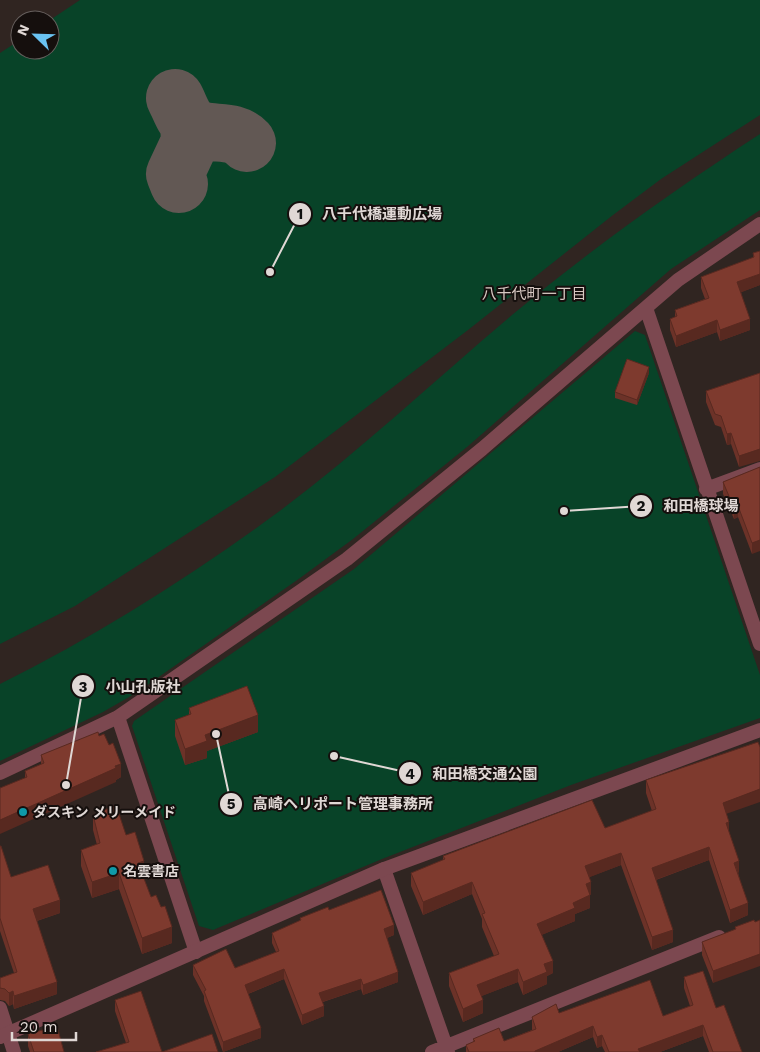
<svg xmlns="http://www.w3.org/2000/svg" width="760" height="1052" viewBox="0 0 760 1052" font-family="'Work Sans','Noto Sans JP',sans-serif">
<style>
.green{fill:#084328}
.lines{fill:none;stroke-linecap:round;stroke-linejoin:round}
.taxiway{stroke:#625854;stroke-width:58}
.minor{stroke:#7c4850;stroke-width:14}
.tertiary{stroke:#7c4850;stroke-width:14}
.wall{fill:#6c3228}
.shaded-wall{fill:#582920}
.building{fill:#7e3a2e;stroke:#582920}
.culture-dot{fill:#0f9aa8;stroke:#150f0d;stroke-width:2}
.labels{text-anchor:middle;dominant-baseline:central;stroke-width:4;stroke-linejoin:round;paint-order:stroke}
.poi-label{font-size:14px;font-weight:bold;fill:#e0d8d5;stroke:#150f0d;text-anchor:start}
.neighbourhood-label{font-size:15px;fill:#d8c9c3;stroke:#150f0d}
.leader{fill:none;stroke:#e0d8d5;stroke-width:2}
.callout-dot{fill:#e0d8d5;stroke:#150f0d;stroke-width:2}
.mark-label{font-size:15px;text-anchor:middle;font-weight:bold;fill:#111}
.callout-label{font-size:15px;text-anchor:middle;font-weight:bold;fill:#e0d8d5;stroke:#150f0d;stroke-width:4;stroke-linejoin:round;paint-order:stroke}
</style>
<rect width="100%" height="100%" fill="#302521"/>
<path class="green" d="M80,0H760V115L661,179L613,215L468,330L275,477L75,606L0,644V53L20,40V50H50V20Z
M760,134V210L671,269L467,447L353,539L300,578L136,693L103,712L0,761V684C98,635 193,575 281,510C362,449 435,380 512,315C591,249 674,190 760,134Z
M635,331L645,335L760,675V718L571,785L382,859L213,930L199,926L132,726L134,721L354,569Z"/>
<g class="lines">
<path class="taxiway" d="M175,98C179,105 183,118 189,123C206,140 230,125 247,143
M179,184L175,174L190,142L189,123"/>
<path class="minor" d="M646,308L760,644
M706,489L760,469
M118,717L196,952
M0,773L118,717L347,559L482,449L678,280L760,224
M384,869L448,1052
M0,1008L14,1052
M432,1052L719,937"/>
<path class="tertiary" d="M0,1037L384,869L760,730"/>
</g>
<path class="wall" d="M760,251V285L741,292L750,330L720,341L717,332L676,347L670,330V319L675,317V310L705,299L701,288V277L753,258V253Z
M649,373L637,405L615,398V392Z
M760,373L739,467L731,444L727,445L721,427L715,425L706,402V391Z
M760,467L752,554L738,517L734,519L723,494V482Z
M189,708L258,732L207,751V758L185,765L175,736V720L189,715Z
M99,736L121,777L116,780V782L25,778V771L41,765V755Z
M646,780L727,814L729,834L748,915L730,923L709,860L656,880L673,942L652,950L621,865L589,877L591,894L590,895V908L575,914V921L541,935L553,973L547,976V984L523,995L518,982L481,996L483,1013L463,1022L449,986V973L494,956L482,927V919L472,894L423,915L411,886V873L443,860V856L605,828L652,811L646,793Z
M93,815L126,835L144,876L143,877L151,897L172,943L142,954L119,889L92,898L81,866V850L97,845L93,830Z
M0,846L11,877L60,913L37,921L57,994L14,1009L13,1004L9,1006L5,1001L0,1000V978L14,973L0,931Z
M329,910L394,935L387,938L398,982L363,995L361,989L323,1002L324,1016L302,1025L284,979L248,994L261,1038L223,1052L204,1001V996L193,975V965L235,968L276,952L272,943V933L300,921V918Z
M755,922L713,983L702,955V942L735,930V927Z
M684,977L716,1008L742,1052H709L703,1036L660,1052H605L602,1046L597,1048L593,1037L558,1052H466V1045L473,1042V1039L504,1041L532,1030V1017L559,1013L663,1016L690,1006L684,988Z
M115,1000L162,1052H96L126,1043L115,1011Z
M28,1034L64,1052H30L28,1046Z"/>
<path class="shaded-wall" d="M760,274V285L737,294V282Z
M750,319V330L720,341V330Z
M717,320V332L676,347V336Z
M649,367V373L637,405V400Z
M731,433V444L727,445V434Z
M760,449V461L739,467V456Z
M738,506V517L734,519V508Z
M760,540V551L752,554V543Z
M258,715V732L207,751V758L185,765V749L205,735Z
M121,764V777L116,780V782L0,834V820Z
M760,789V802L723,815V803Z
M729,822V835L726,823Z
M709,847V860L652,881V868Z
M621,853V865L585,879V866Z
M144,861V876L138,878V863Z
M739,861V874L734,863Z
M119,873V889L92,898V882Z
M472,882V894L423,915V902Z
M591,882V894L586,897V884Z
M590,895V908L575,914V921L537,937V924L573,903Z
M60,900V913L33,922V909Z
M748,903V915L730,923V910Z
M394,925V935L384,939V929Z
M172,927V943L142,954V938Z
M673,930V942L652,950V937Z
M760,954V966L713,983V971Z
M553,961V973L547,976V984L523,995V982L544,964Z
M284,969V979L245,995V985Z
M518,969V982L477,998V985Z
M398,972V982L363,995V985Z
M361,979V989L319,1003V993Z
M57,982V994L14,1009V996Z
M13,991V1004L9,1006V993Z
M483,1000V1013L463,1022V1009Z
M324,1006V1016L302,1025V1015Z
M703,1025V1036L660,1052H638V1049Z
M593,1026V1037L558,1052H535V1051Z
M261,1028V1038L223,1052V1042Z
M602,1035V1046L597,1048V1037Z"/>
<path class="building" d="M760,251V274L737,282L750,319L720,330L717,320L676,336L670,319L677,316L675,310L709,298L701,277L754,257L753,253Z
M627,359L649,367L637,400L615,392Z
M760,373V449L739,456L731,433L727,434L721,416L715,414L706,391Z
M760,467V540L752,543L738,506L734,508L723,482Z
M247,686L258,715L205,735L207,741L185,749L175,720L191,714L189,708Z
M98,732L99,736L104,734L109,745L113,743L121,764L115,766L116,768L0,820V788L27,777L25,771L44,763L41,755Z
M758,742L760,747V789L723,803L729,822L726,823L739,861L734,863L748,903L730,910L709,847L652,868L673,930L652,937L621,853L585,866L591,882L586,884L590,895L573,903L575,908L537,924L553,961L544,964L547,972L523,982L518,969L477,985L483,1000L463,1009L449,973L499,954L482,914L485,913L472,882L423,902L411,873L445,859L443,856L592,800L605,828L656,809L646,780Z
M116,805L126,835L135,832L144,861L138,863L151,897L156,895L161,907L165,906L172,927L142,938L119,873L92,882L81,850L100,843L93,815Z
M0,846H1L11,877L48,865L60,900L33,909L57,982L14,996L13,991L9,993L5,989L0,988V978L17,972L0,918Z
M381,890L394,925L384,929L398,972L363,985L361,979L319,993L324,1006L302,1015L284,969L245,985L261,1028L223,1042L204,991L206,990L193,965L226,949L235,968L279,951L272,933L301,920L300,918L328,907L329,910Z
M754,920L755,922L760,920V954L713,971L702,942L736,929L735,927Z
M703,971L716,1008L724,1005L742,1052H713L703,1025L638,1049L640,1052H609L602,1035L597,1037L593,1026L535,1051V1052H469L466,1045L475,1041L473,1039L499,1028L504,1041L536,1029L532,1017L556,1004L559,1013L650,980L663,1016L693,1005L684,977Z
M141,991L162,1052L212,1034L218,1052H96L129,1042L115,1000Z
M57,1026L64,1052H34L28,1034Z"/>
<g class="culture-dot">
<circle cx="23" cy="812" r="5"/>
<circle cx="113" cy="871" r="5"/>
</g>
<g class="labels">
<g class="poi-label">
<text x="33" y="812">ダスキン メリーメイド</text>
<text x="123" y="871">名雲書店</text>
</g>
<g class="neighbourhood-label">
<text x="534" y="294">八千代町一丁目</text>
</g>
</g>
<path class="leader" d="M270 272L300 214M564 511L641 506M66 785L83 686M334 756L410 773M216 734L231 804"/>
<g class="callout-dot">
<circle cx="270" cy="272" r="5"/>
<circle cx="564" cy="511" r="5"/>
<circle cx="66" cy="785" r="5"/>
<circle cx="334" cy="756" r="5"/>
<circle cx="216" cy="734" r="5"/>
<circle cx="300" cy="214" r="12"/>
<circle cx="641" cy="506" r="12"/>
<circle cx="83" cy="686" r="12"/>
<circle cx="410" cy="773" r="12"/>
<circle cx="231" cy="804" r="12"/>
</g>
<g class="mark-label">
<text x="300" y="219">1</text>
<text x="641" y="511">2</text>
<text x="83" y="692">3</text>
<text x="410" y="779">4</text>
<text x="231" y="809">5</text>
</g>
<g class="callout-label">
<text x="382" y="219">八千代橋運動広場</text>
<text x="701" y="511">和田橋球場</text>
<text x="143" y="692">小山孔版社</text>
<text x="485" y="779">和田橋交通公園</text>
<text x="343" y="809">高崎ヘリポート管理事務所</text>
</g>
<g transform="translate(35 35) rotate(293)"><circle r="24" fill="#150f0d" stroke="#665f5d"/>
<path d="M0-4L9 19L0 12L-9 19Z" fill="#6ac3f2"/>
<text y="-8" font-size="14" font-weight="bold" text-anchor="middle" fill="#e0d8d5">N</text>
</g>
<path d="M12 1032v8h64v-8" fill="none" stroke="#e0d8d5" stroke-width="2.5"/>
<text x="20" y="1032" font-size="15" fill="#e0d8d5" stroke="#150f0d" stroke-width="4" paint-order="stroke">20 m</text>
</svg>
